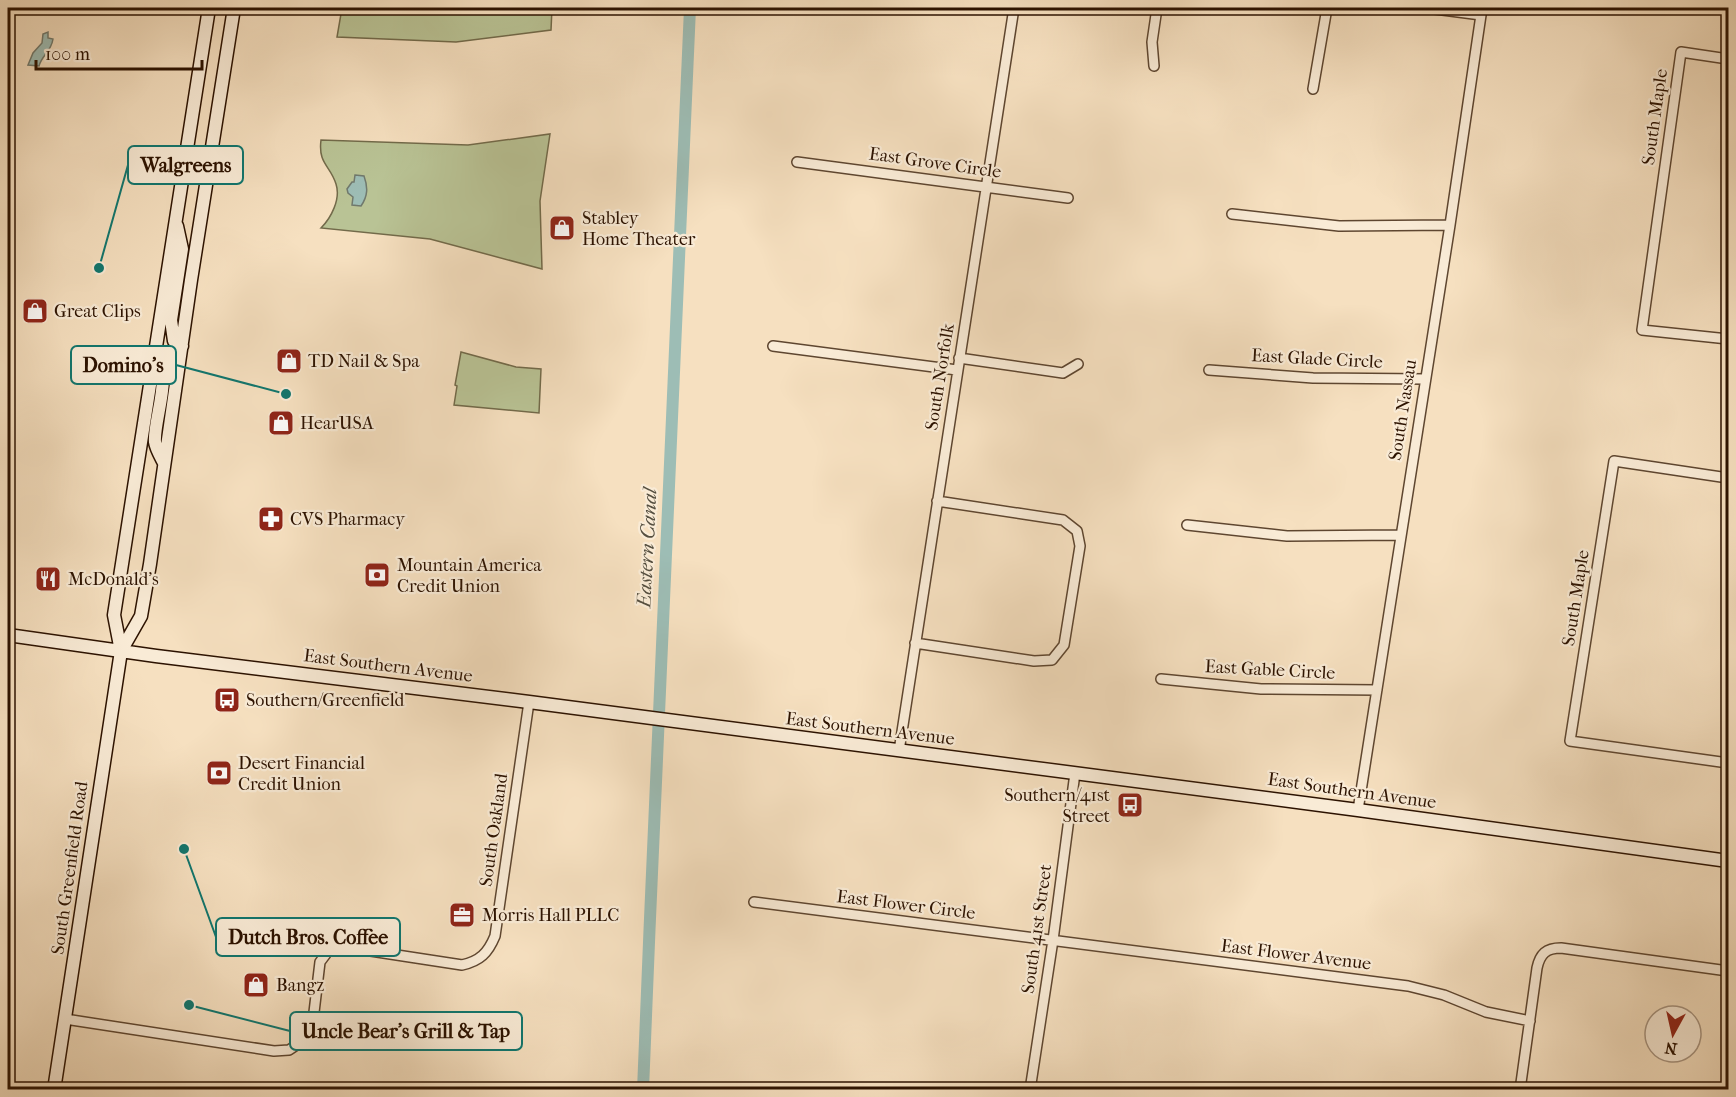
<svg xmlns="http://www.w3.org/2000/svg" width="1736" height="1097" viewBox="0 0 1736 1097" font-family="'IM FELL French Canon',serif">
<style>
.green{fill:#b9c395;stroke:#726a4a;stroke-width:1.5}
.water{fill:#9dbdb5;stroke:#70796d;stroke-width:1.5}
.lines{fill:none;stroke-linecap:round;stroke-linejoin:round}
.canal{stroke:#9dbdb5;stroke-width:12}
.minor-casing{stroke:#5e4630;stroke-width:12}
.secondary-casing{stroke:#2c1200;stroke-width:15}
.minor{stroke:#f9ebd6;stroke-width:9}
.secondary{stroke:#f9ebd6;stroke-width:12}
.labels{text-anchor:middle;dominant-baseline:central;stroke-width:4.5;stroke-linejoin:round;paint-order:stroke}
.street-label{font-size:18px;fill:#2c1200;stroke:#f9ebd6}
.poi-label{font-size:18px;fill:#2c1200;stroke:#f9ebd6;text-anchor:start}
.water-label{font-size:20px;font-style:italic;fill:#544e3f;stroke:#f9ebd6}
.leader{fill:none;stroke:#0f766e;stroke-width:2}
.callout-dot{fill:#0f766e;stroke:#f9ebd6;stroke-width:2}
.callout{fill:#f9ebd6;stroke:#0f766e;stroke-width:2}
.callout-label{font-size:20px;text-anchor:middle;font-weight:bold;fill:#2c1200}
</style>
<rect width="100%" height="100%" fill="#f6e0c0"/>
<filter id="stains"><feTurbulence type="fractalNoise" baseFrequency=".00333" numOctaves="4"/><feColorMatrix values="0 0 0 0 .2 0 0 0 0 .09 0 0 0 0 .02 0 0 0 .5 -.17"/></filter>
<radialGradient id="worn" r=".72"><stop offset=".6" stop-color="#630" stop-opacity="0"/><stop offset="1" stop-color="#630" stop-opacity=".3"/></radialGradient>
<path class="green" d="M342,8H552L551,30L456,42L337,37Z
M550,134L540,201L542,269L430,239L321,228C331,218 341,199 336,184C330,165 318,164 321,140L468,145Z
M461,352L516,367L541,369L539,413L454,405L457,386L455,385Z"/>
<path class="water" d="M48,32V38L53,39C51,52 42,55 39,66L28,65L33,53L42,43L43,34Z
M355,175L364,176C368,187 368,196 361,206L352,205L353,197L348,193L347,189L352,182H354Z"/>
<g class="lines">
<path class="canal" d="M643,1090C657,729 676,368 690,8"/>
<g class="minor-casing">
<path id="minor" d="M1728,59L1681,52L1642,330L1728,339
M1154,66L1152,42L1157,8
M1313,89L1327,8
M797,162L1068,198
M1232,214L1339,226L1450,225
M773,346L957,370
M959,358L1063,373L1078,364
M1209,370L1313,378L1425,379
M1728,478L1614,461L1570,741L1728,763
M1187,525L1287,536L1400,535
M915,643L1034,661L1052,660L1064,645L1080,546L1077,531L1063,520L937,501
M1161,679L1261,689L1377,690
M899,751L1014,8
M1358,810L1450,225L1481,15L1427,8
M754,902L1408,986L1444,995L1486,1012L1530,1021
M65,1019L274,1051L289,1050L304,1040L312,1029L320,962L329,950L338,946L462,965C480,961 488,953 495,936L529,702
M1030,1090L1053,940L1075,773
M1520,1090L1537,968C1540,954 1546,948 1561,948L1728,971"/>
</g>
<g class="secondary-casing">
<path id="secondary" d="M177,226L182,249L171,320L174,341L182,346
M153,356C175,369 153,420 155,442C156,449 161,457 164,463
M8,635L156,656L529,702L1358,810L1728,861
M121,651L114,615L209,8
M54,1090L121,651L141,616L150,564L191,280L234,8"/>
</g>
<use href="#minor" class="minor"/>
<use href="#secondary" class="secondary"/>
</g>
<defs>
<g id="shop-square" transform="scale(1.35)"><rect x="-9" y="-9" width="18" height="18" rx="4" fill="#8f2418" stroke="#f9ebd6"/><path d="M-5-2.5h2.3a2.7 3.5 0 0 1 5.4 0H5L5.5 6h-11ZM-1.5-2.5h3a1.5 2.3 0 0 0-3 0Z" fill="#fff"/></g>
<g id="pharmacy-square" transform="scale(1.35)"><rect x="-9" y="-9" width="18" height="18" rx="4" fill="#8f2418" stroke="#f9ebd6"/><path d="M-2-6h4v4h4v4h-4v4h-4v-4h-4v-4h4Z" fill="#fff"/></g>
<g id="bank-square" transform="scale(1.35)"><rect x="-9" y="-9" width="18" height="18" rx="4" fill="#8f2418" stroke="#f9ebd6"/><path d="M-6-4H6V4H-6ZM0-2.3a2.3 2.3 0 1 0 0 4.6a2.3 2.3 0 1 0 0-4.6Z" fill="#fff"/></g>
<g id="restaurant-square" transform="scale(1.35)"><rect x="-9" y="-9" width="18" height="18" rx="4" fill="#8f2418" stroke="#f9ebd6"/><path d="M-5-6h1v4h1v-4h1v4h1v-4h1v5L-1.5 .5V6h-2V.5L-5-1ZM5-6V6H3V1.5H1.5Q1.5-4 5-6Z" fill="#fff"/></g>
<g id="bus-square" transform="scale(1.35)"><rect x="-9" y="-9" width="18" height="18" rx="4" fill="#8f2418" stroke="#f9ebd6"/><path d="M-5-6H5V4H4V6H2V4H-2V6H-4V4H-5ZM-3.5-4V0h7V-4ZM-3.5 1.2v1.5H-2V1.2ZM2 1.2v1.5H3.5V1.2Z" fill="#fff"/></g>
<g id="office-square" transform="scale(1.35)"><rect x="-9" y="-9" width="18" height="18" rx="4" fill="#8f2418" stroke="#f9ebd6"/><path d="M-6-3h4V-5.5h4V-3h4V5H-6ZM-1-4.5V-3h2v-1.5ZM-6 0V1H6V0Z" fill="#fff"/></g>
</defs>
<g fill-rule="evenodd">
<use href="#shop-square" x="562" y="228"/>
<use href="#shop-square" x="35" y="311"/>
<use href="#shop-square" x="289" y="361"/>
<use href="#shop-square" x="281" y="423"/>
<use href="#pharmacy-square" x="271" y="519"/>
<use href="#bank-square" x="377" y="575"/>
<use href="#restaurant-square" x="48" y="579"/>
<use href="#bus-square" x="227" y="700"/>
<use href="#bank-square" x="219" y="773"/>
<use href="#bus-square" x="1130" y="805"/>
<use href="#office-square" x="462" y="915"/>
<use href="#shop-square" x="256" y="985"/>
</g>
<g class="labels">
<g class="street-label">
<text transform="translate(1655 117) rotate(-82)">South Maple</text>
<text transform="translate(935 163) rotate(8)">East Grove Circle</text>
<text transform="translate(1317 359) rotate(3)">East Glade Circle</text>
<text transform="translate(940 377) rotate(-81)">South Norfolk</text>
<text transform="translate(1403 410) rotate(-81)">South Nassau</text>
<text transform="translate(1576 598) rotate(-81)">South Maple</text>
<text transform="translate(388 666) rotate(7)">East Southern Avenue</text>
<text transform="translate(1270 670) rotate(3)">East Gable Circle</text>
<text transform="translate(870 729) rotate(7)">East Southern Avenue</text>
<text transform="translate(1352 791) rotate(8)">East Southern Avenue</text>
<text transform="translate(494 830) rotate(-82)">South Oakland</text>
<text transform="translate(70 868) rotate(-82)">South Greenfield Road</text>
<text transform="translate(906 905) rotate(7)">East Flower Circle</text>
<text transform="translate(1037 929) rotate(-82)">South 41st Street</text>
<text transform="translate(1296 955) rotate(7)">East Flower Avenue</text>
</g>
<g class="poi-label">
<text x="582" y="218">Stabley<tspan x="582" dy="21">Home Theater</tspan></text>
<text x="54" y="311">Great Clips</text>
<text x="308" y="361">TD Nail &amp; Spa</text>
<text x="300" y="423">HearUSA</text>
<text x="290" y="519">CVS Pharmacy</text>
<text x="397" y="565">Mountain America<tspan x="397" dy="21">Credit Union</tspan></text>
<text x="68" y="579">McDonald's</text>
<text x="246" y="700">Southern/Greenfield</text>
<text x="238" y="763">Desert Financial<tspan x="238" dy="21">Credit Union</tspan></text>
<text x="1110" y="795" text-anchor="end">Southern/41st<tspan x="1110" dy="21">Street</tspan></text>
<text x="482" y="915">Morris Hall PLLC</text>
<text x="276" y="985">Bangz</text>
</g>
<g class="water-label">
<text transform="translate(647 548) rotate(-87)">Eastern Canal</text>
</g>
</g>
<path class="leader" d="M99 268L128 165M286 394L176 365M184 849L216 937M189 1005L290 1031"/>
<g class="callout-dot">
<circle cx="99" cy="268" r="6"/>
<circle cx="286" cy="394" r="6"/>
<circle cx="184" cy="849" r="6"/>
<circle cx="189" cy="1005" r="6"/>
</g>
<g class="callout">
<rect x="128" y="146" width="115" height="38" rx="6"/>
<rect x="71" y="346" width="105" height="38" rx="6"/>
<rect x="216" y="918" width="184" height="38" rx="6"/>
<rect x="290" y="1012" width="232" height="38" rx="6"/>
</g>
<g class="callout-label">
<text x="186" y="172">Walgreens</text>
<text x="123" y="372">Domino's</text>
<text x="308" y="944">Dutch Bros. Coffee</text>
<text x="406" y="1038">Uncle Bear's Grill &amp; Tap</text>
</g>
<rect width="1736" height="1097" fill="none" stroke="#f6e0c0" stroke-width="30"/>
<rect x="9" y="9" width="1718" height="1079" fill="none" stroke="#2c1200" stroke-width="3"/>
<rect x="15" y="15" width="1706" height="1067" fill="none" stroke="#2c1200" stroke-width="1.5"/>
<g transform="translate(1673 1034) rotate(188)"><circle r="28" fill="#f9ebd6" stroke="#a79480" stroke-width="1.5"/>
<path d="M0-4.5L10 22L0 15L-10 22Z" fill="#8f2418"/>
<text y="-9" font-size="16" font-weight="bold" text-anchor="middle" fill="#2c1200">N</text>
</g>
<path d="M36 60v9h166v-9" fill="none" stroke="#2c1200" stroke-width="3"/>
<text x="45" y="60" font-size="18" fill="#2c1200" stroke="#f9ebd6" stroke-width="4.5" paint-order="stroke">100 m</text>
<rect width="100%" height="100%" filter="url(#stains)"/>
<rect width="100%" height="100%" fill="url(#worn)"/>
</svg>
